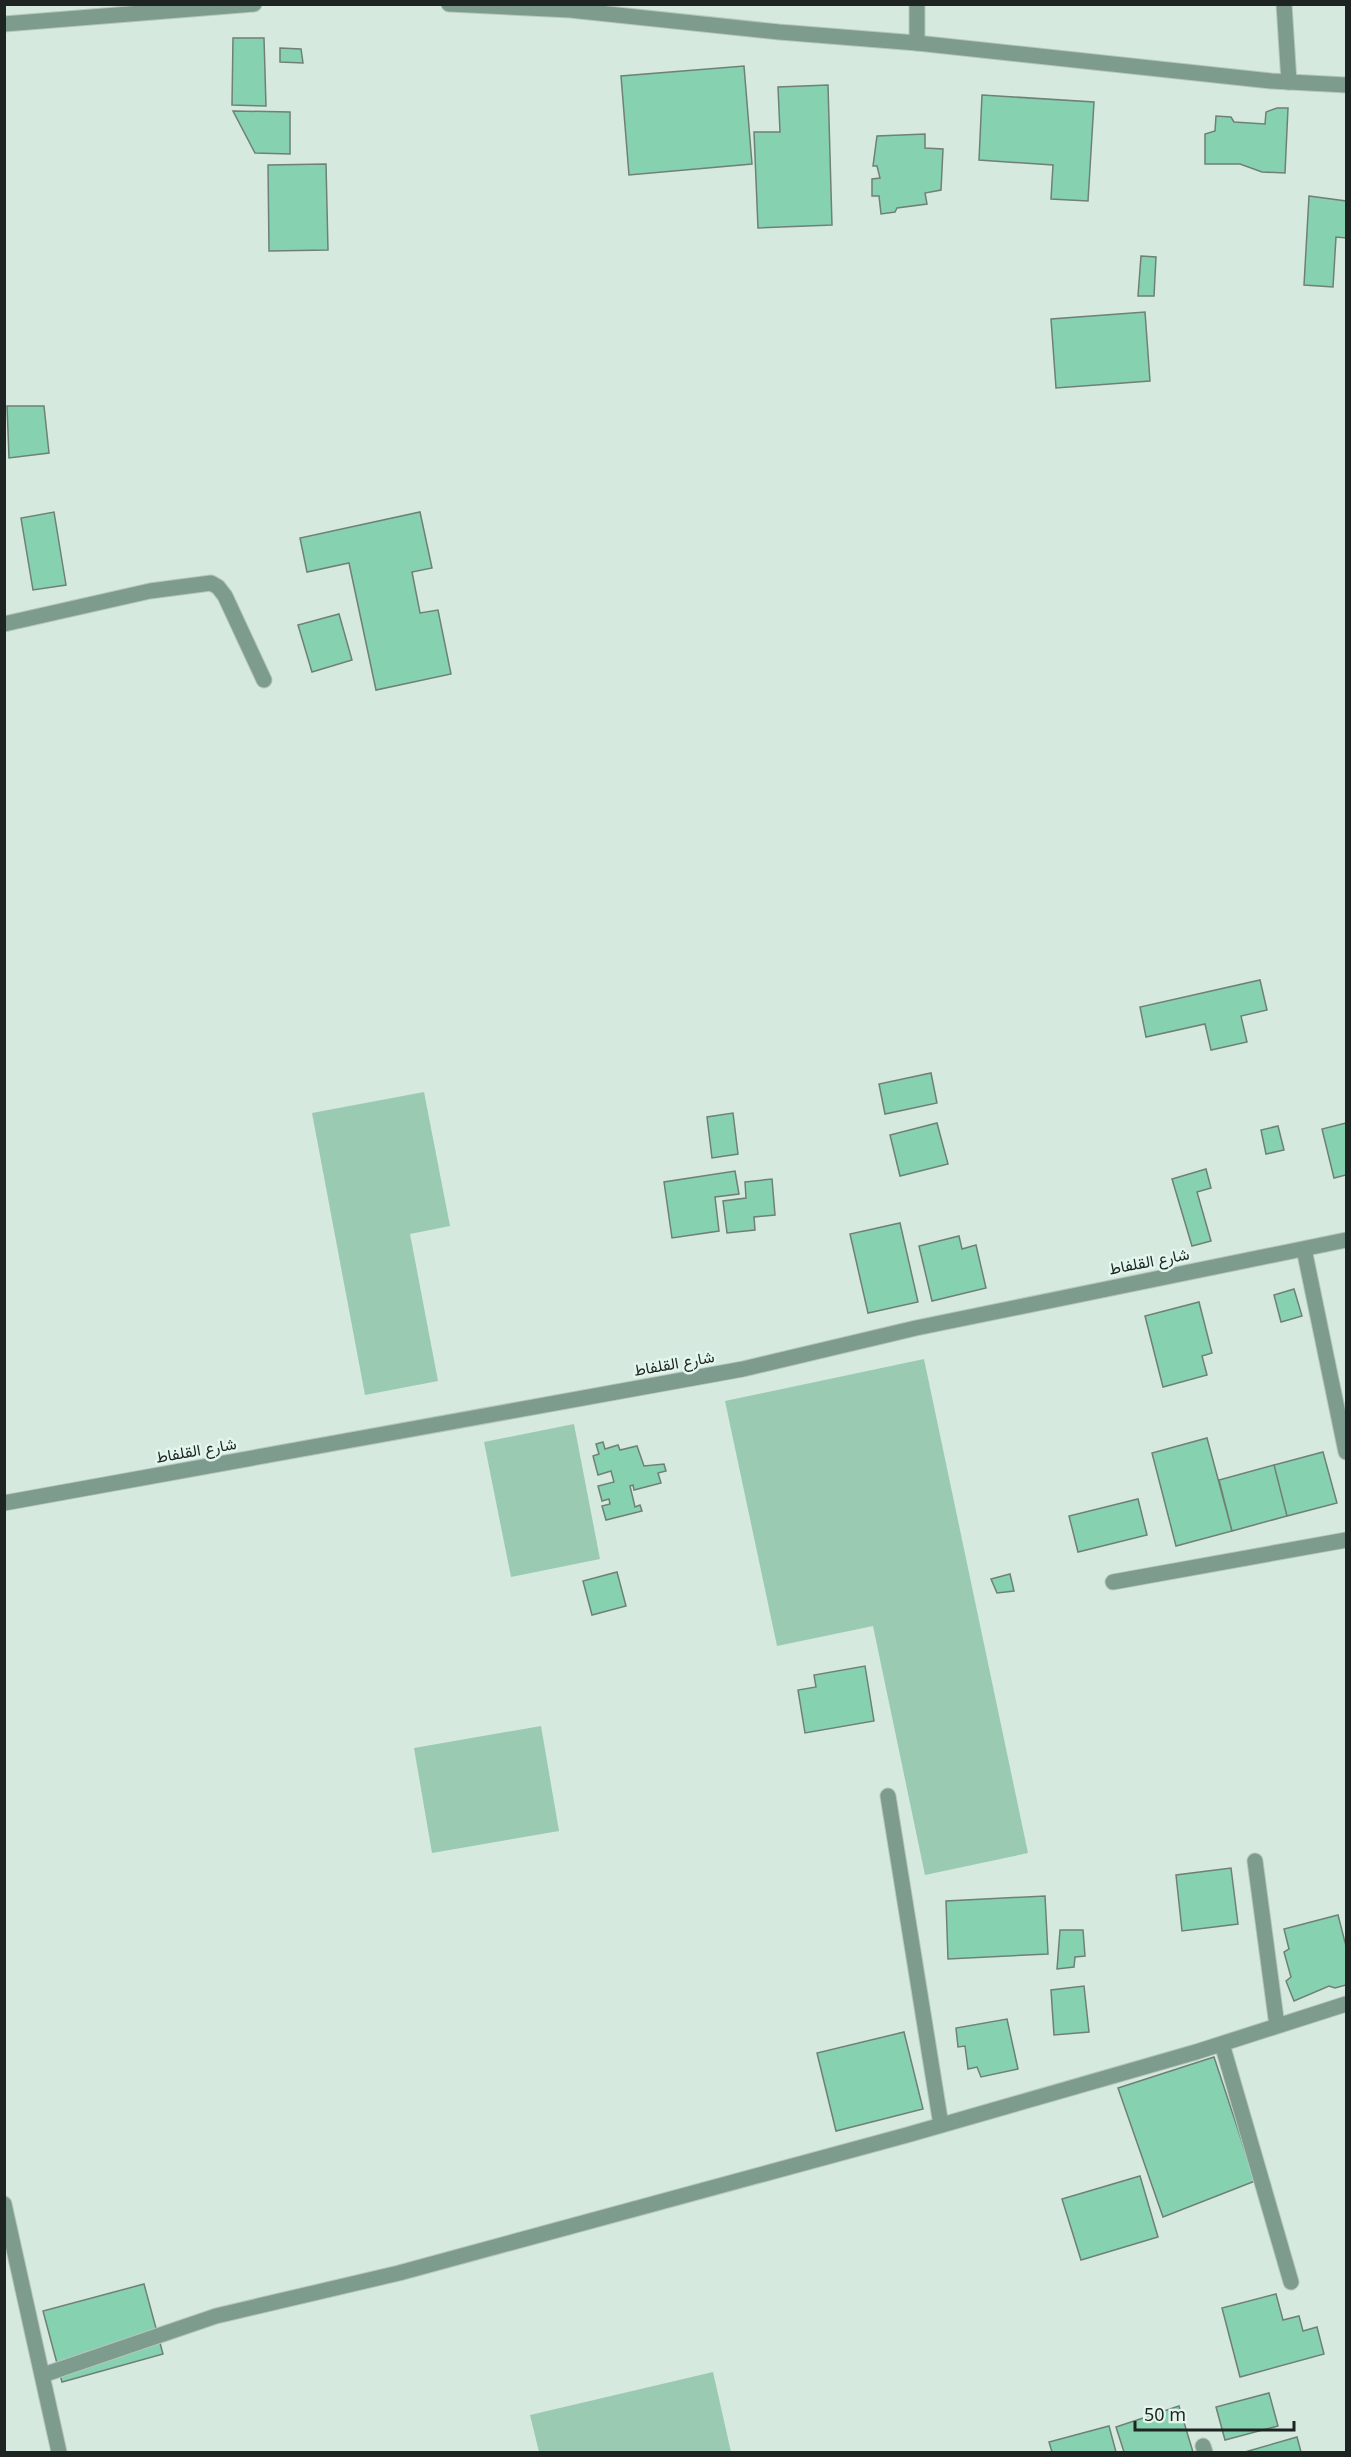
<svg xmlns="http://www.w3.org/2000/svg" width="1351" height="2457" viewBox="0 0 1351 2457" font-family="'Noto Sans',Vazirmatn,sans-serif">
<style>
.green{fill:#9bcab3}
.building{fill:#86d1af;stroke:#6f8077;stroke-width:1.5}
.lines{fill:none;stroke-linecap:round;stroke-linejoin:round}
.minor-casing{stroke:#b5c6bd;stroke-width:17}
.tertiary-casing{stroke:#b5c6bd;stroke-width:17}
.minor{stroke:#7d9c8d;stroke-width:15}
.tertiary{stroke:#7d9c8d;stroke-width:15}
.labels{text-anchor:middle;dominant-baseline:central;stroke-width:5;stroke-linejoin:round;paint-order:stroke}
.street-label{font-size:16px;fill:#1d2421;stroke:#e3f6ed}
</style>
<rect width="100%" height="100%" fill="#d6e9df"/>
<path class="green" d="M424,1092L450,1226L410,1234L438,1381L365,1395L312,1113Z
M924,1359L1028,1853L925,1875L873,1626L777,1646L725,1401Z
M574,1424L600,1559L511,1577L484,1442Z
M541,1726L559,1831L432,1853L414,1748Z
M713,2372L731,2452H539L530,2415Z"/>
<path class="building" d="M233,38H264L266,106L232,105Z
M280,48L301,49L303,63L280,62Z
M744,66L752,164L629,175L621,76Z
M828,85L832,225L758,228L754,132H780L778,87Z
M982,95L1094,102L1088,201L1051,199L1053,165L979,160Z
M1277,108H1288L1285,173L1262,172L1240,164H1205V134L1215,131L1216,116L1231,117L1234,122L1265,124L1266,112Z
M233,111L290,112V154L255,153Z
M925,134V148L943,149L941,190L925,193L927,204L897,208L895,212L881,214L879,196H872V179L880,178L877,166H873L877,136Z
M326,164L328,250L269,251L268,165Z
M1309,196L1346,201V238L1336,237L1333,287L1304,285Z
M1141,256L1156,257L1154,296H1138Z
M1145,312L1150,381L1056,388L1051,319Z
M7,406H44L49,453L9,458Z
M54,512L66,585L33,590L21,518Z
M420,512L432,568L412,572L420,613L438,610L451,674L376,690L349,563L307,572L300,538Z
M339,614L352,660L312,672L298,625Z
M1260,980L1267,1010L1241,1016L1247,1042L1211,1050L1205,1024L1146,1037L1140,1007Z
M931,1073L937,1103L885,1114L879,1084Z
M733,1113L738,1154L712,1158L707,1117Z
M937,1123L948,1164L900,1176L890,1135Z
M1346,1123V1175L1334,1178L1322,1129Z
M1278,1126L1284,1150L1266,1154L1261,1130Z
M1206,1169L1211,1188L1197,1192L1211,1241L1192,1246L1172,1179Z
M735,1171L739,1194L715,1197L719,1231L672,1238L664,1182Z
M772,1179L775,1215L754,1217L755,1230L727,1233L723,1201L746,1198L745,1182Z
M900,1223L918,1302L868,1313L850,1234Z
M959,1236L962,1249L976,1245L986,1288L932,1301L919,1246Z
M1294,1289L1302,1316L1281,1322L1274,1295Z
M1199,1302L1212,1353L1202,1356L1207,1375L1163,1387L1145,1316Z
M1207,1438L1232,1531L1176,1546L1152,1453Z
M603,1442L605,1449L618,1445L620,1450L637,1446L644,1466L664,1464L666,1471L658,1473L661,1483L634,1490L633,1485L630,1486L635,1507L640,1505L642,1511L606,1520L602,1506L610,1504L609,1499L602,1501L598,1486L614,1482L611,1471L598,1475L593,1456L599,1454L596,1444Z
M1323,1452L1337,1503L1287,1516L1274,1465Z
M1274,1465L1287,1516L1232,1531L1219,1480Z
M1138,1499L1147,1535L1078,1552L1069,1516Z
M617,1572L626,1606L592,1615L583,1581Z
M1010,1574L1014,1591L997,1593L991,1579Z
M865,1666L874,1721L805,1733L798,1690L816,1687L814,1675Z
M1231,1868L1238,1924L1182,1931L1176,1875Z
M1045,1896L1048,1954L948,1959L946,1901Z
M1338,1915L1346,1946V1985L1335,1988L1329,1986L1294,2001L1286,1981L1291,1977L1284,1952L1289,1949L1284,1929Z
M1060,1930H1083L1085,1956L1075,1957L1074,1967L1057,1969Z
M1084,1986L1089,2032L1054,2035L1051,1990Z
M1007,2019L1018,2069L981,2077L977,2067L968,2069L965,2046L958,2047L956,2028Z
M904,2032L923,2109L836,2131L817,2053Z
M1214,2057L1255,2181L1163,2217L1118,2088Z
M1140,2176L1158,2237L1081,2260L1062,2199Z
M144,2284L163,2354L62,2382L43,2311Z
M1276,2294L1283,2320L1299,2316L1303,2331L1317,2327L1324,2354L1240,2377L1222,2308Z
M1269,2393L1278,2426L1225,2440L1216,2407Z
M1179,2406L1193,2452H1124L1116,2427Z
M1109,2426L1116,2452H1052L1049,2442Z
M1297,2437L1301,2452H1245Z"/>
<g class="lines">
<g class="minor-casing">
<path id="minor" d="M917,4V43
M1284,4L1289,82
M4,624L150,591L211,583L218,587L225,596L264,680
M1304,1249L1346,1452
M4,1503L743,1369L916,1328L1346,1240
M1113,1582L1346,1540
M888,1796L941,2125
M1255,1861L1277,2026
M1222,2044L1291,2282
M4,2204L59,2452
M43,2375L216,2316L399,2273L907,2135L1196,2052L1346,2004
M1203,2446L1205,2452"/>
</g>
<g class="tertiary-casing">
<path id="tertiary" d="M449,4L570,10L779,32L917,43L1271,81L1346,85
M4,24L254,4"/>
</g>
<use href="#minor" class="minor"/>
<use href="#tertiary" class="tertiary"/>
</g>
<g class="labels">
<g class="street-label">
<text transform="translate(1149 1261) rotate(-11)">شارع القلفاط</text>
<text transform="translate(674 1363) rotate(-10)">شارع القلفاط</text>
<text transform="translate(196 1450) rotate(-10)">شارع القلفاط</text>
</g>
</g>
<rect width="1351" height="2457" fill="none" stroke="#1d2421" stroke-width="12"/>
<path d="M1135 2421v9h159v-9" fill="none" stroke="#1d2421" stroke-width="3"/>
<text x="1144" y="2421" font-size="18" fill="#1d2421" stroke="#e3f6ed" stroke-width="4.5" paint-order="stroke">50 m</text>
</svg>
